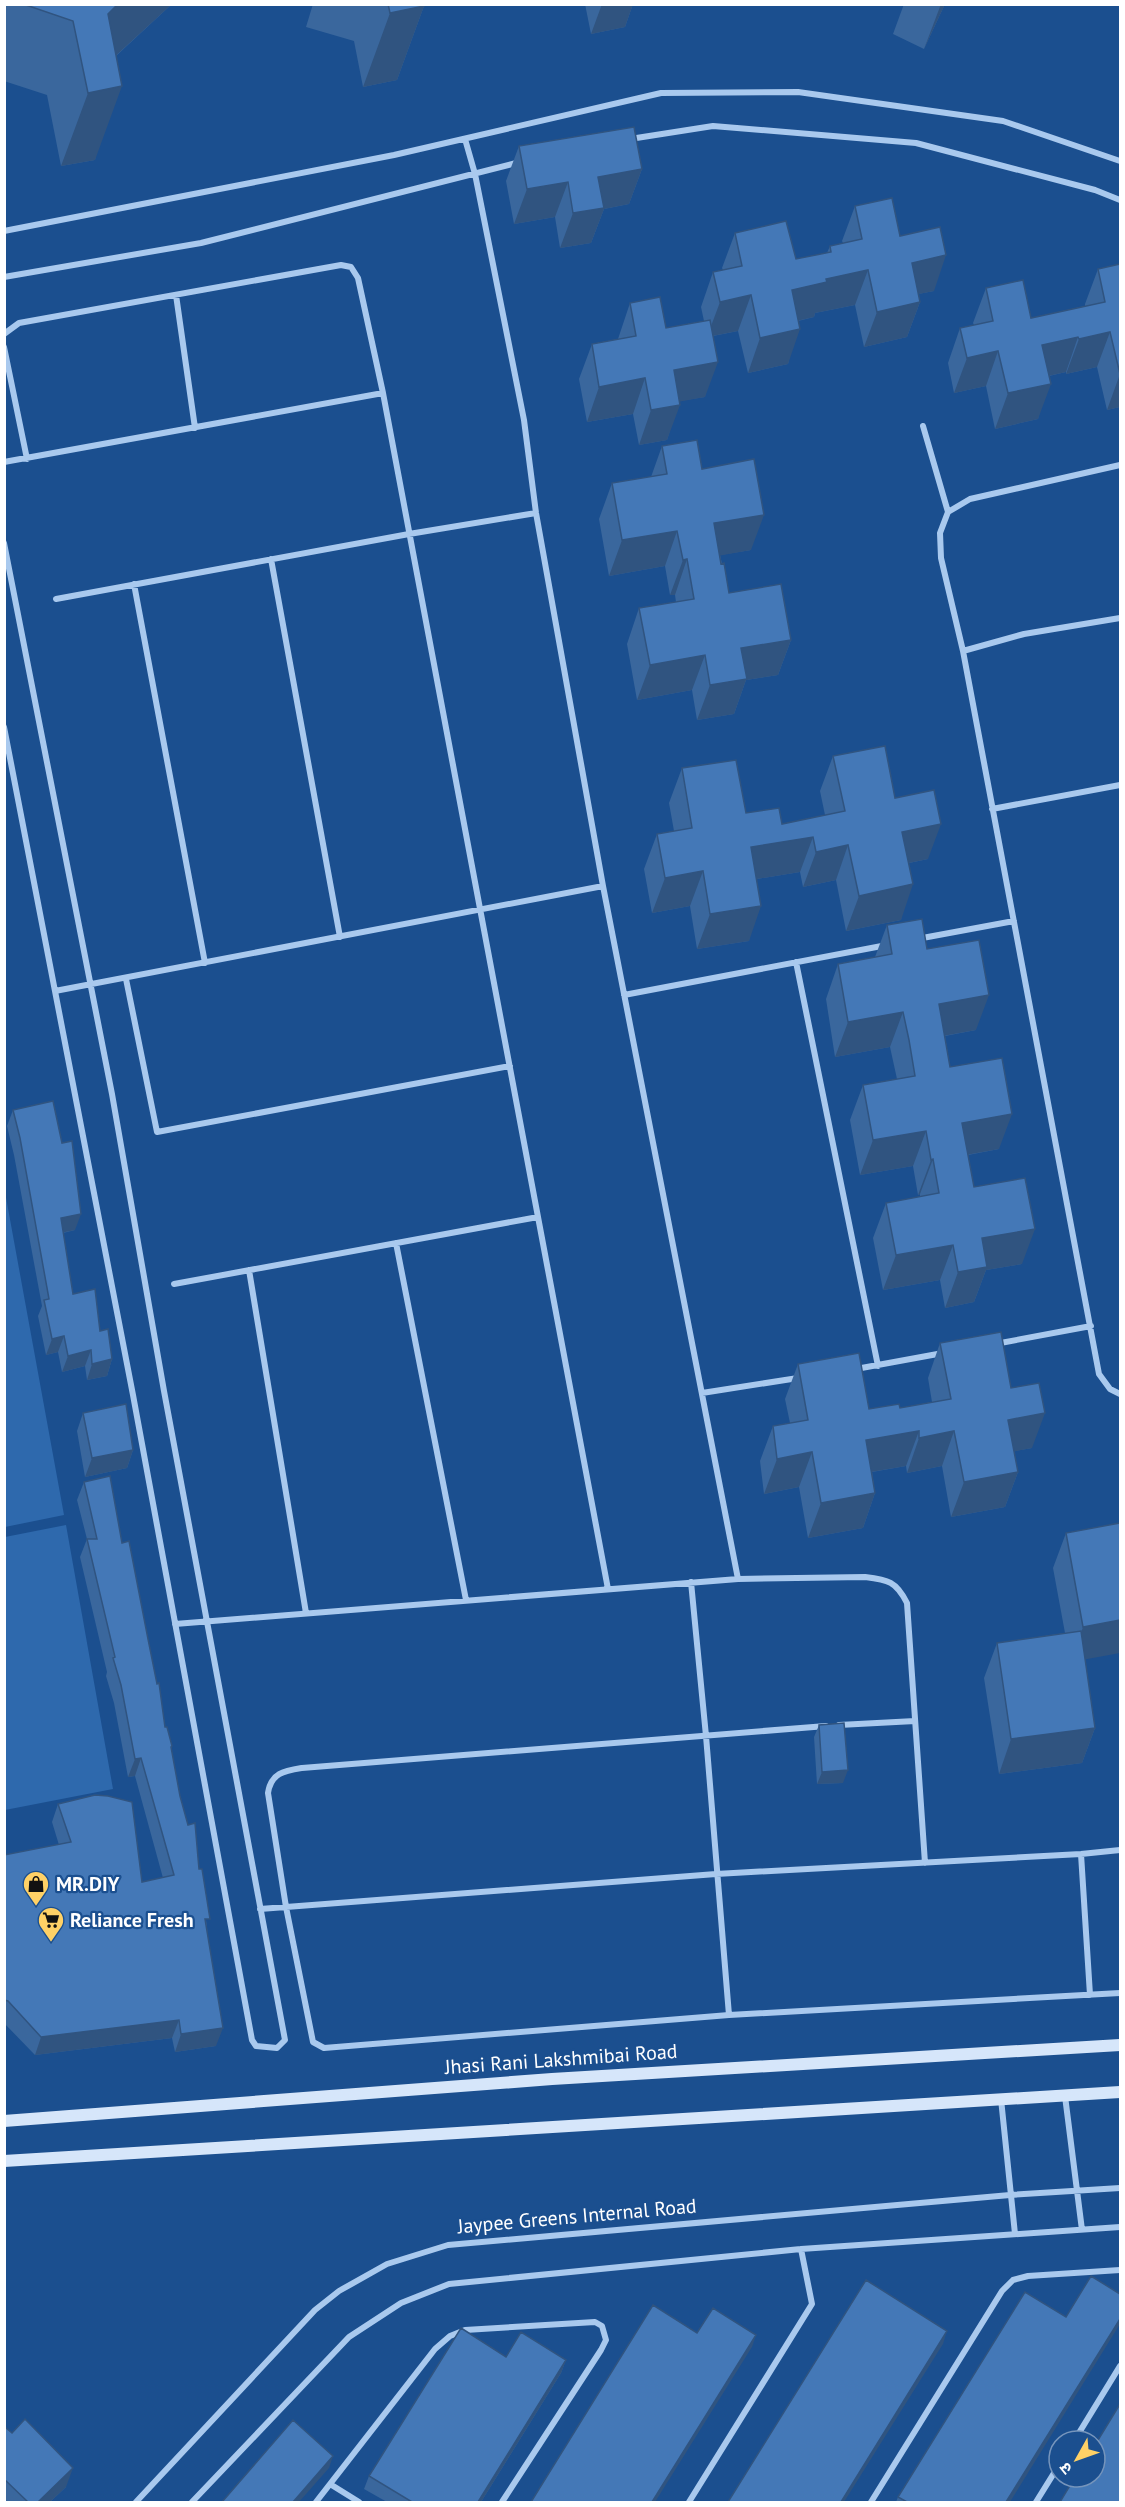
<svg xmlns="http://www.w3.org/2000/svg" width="1125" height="2507" viewBox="0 0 1125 2507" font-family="'PT Sans','Noto Sans Devanagari',sans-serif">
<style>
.green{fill:#2e69ad}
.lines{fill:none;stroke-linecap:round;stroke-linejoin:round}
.minor{stroke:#a9c9ee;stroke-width:6}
.secondary{stroke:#d6e6fa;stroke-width:12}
.wall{fill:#3a679d}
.shaded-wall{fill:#305480}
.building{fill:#4478b7;stroke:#305480;stroke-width:1.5}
.labels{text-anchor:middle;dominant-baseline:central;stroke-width:4.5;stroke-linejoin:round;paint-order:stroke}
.poi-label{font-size:20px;font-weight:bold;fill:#fff;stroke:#1b4f8f;text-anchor:start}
.street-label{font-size:20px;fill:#fff;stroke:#1b4f8f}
</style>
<rect width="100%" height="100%" fill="#1b4f8f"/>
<path class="green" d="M5,1192L64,1515L5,1527H4Z
M66,1525L113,1789L5,1810V1537Z"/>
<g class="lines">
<path class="minor" d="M465,139L475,174L524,420L536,513L603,886L738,1579
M630,139L713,126L916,143L1095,190L1120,200
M4,231L394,155L661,93L798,92L1003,121L1120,161
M4,277L201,243L520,162
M176,295L195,428
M4,334L19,323L341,265L351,267L358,278L383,393L608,1589
M4,347L27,459
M923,426L948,512L940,533L941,558L963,651L1099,1374L1110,1389L1120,1394
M4,462L383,393
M948,512L970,499L1120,465
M4,543L112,1094L164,1391L285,2040L277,2048L256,2046L252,2040L133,1395L4,727
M271,559L340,937
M134,584L205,963
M56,599L409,534L536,513
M963,651L1024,634L1120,618
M992,809L1120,785
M917,939L1014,921
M796,962L878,1366
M126,979L157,1132L510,1066
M55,991L603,886
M624,995L887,945
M396,1243L466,1600
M249,1270L306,1613
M174,1284L538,1217
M995,1344L1091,1326
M856,1369L943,1353
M702,1393L798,1378
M691,1582L706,1736L729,2015
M175,1624L738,1579L865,1577C888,1580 896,1581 907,1603L925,1863
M839,1725L915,1721
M826,1726L302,1768C284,1771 271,1773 268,1793L286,1907L313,2042L324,2048L729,2015L1120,1993
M1081,1854L1090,1995
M260,1909L716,1874L1081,1854L1120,1850
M1065,2096L1082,2230
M1001,2099L1015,2234
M1074,2441L1120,2366
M330,2484L359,2502
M136,2502L315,2310L339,2291L387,2264L448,2245L1010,2195L1120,2188
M192,2502L349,2337L401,2303L449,2284L801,2249L1120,2227
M316,2502L435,2349L450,2336L465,2330L595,2322L602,2326L606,2340L601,2350L502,2502
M689,2502L812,2304L801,2249
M871,2502L1002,2291L1013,2280L1028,2276L1120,2270
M1036,2502L1059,2465"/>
<path class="secondary" d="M4,2121L552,2079L1120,2045
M4,2161L1120,2092"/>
</g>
<path class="wall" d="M4,4H172L116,56L95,160L61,166L47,95L4,81Z
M313,4H423L424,6L397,80L363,87L354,41L306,27Z
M585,4H633L625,27L591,34Z
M904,4H945L924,49L893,34Z
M519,146L642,169L629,204L604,209L591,243L560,248L555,217L514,224L506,181Z
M855,206L900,236L934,291L918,294L920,302L907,337L864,347L855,305L815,313L814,317L798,321L788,364L748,373L738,331L713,336L705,397L679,401L667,440L639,445L633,414L587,422L579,379L592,344L618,339L630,303L666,328L704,321L701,307L713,272L723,270L722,268L735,233L796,259L827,253L830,246L843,243L842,241Z
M1120,264V407L1107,410L1097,367L1066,374V372L1049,376L1038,419L995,429L986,386L954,393L948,363L960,328L974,325L973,323L986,288L1031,318L1085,306V304L1098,269Z
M662,446L702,469L751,550L720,555L729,593L791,640L778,675L746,680L734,714L697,720L692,690L637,700L627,644L639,608L676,602L675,595H670L665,566L609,576L599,519L612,483L651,477Z
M833,756L895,798L928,859L909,863L901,920L846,931L836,880L803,887L800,872L757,879L749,941L697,949L690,906L652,913L644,869L657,834L674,831L669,803L682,768L746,813L782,824L825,815L820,791Z
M887,925L927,949L976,1030L945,1036L950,1067L999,1149L968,1155L974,1187L1022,1264L986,1270L974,1302L945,1308L940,1280L883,1290L873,1238L886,1203L920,1197V1194L918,1195L913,1166L860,1175L850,1120L863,1085L897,1079L890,1047L835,1057L826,999L838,964L875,957Z
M13,1110L75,1230L63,1233L73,1294L100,1331L112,1359L107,1376L87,1380L85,1366L62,1372L58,1352L46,1355L38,1316L42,1306L14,1155L7,1126Z
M940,1343L1011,1388L1032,1448L1014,1451L1018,1472L1005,1507L951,1517L942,1466L907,1473L906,1466L872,1472L875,1493L863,1528L808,1538L799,1487L764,1494L760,1461L773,1426L790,1423L785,1399L798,1364L869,1409L900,1408L932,1402L928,1378Z
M83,1413L133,1450L127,1468L85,1477L77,1431Z
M84,1482L122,1543L165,1727L172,1746L171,1750L180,1796L199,1869L207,1927L216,2046L175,2052L172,2038L35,2055L4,2023V1855L59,1845L52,1822L58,1804L142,1882L163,1878L135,1776L128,1777L114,1703L106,1676L107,1672L80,1557L87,1539L77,1500Z
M1120,1523L1085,1660L1095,1728L1082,1763L999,1774L984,1678L997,1643L1065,1633L1053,1568L1066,1533Z
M819,1725L843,1783L817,1784L814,1737Z
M1066,2317L1010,2502H896L898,2497Z
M506,2357L566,2360L561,2373L481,2502H387L364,2489L369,2476Z
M4,2429L12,2433L66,2487L50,2502H4Z"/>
<path class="shaded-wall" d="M118,4H172L86,83L108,14Z
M602,4H633L625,27L591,34Z
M941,4H945L924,49Z
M424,6L397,80L363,87L390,13Z
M122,86L95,160L61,166L88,93Z
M642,169L629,204L604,209L591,243L560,248L573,213L598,177Z
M568,182L555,217L514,224L527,189Z
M946,255L934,291L899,298L912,263Z
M868,270L855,305L815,313L814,317L779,325L792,290L826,279Z
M751,295L738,331L707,337L720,302Z
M920,302L907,337L864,347L877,312Z
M800,329L788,364L748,373L760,338Z
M1110,332L1097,367L1066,374L1079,339Z
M1078,337L1066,372L1030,380L1042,345Z
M998,351L986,386L954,393L967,358Z
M718,362L705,397L661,405L674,370Z
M1120,374V407L1107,410Z
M645,378L633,414L587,422L599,387Z
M1051,384L1038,419L995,429L1008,393Z
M680,405L667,440L639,445L651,410Z
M764,515L751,550L701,559L714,523Z
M677,531L665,566L609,576L622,540Z
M687,559L675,595H670L683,560Z
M791,640L778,675L746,680L734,714L697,720L710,685L741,648Z
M705,655L692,690L637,700L650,665Z
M941,824L928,859L889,867L902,832Z
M813,837L800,872L738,882L751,847Z
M848,845L836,880L803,887L816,852Z
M703,871L690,906L652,913L665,878Z
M913,884L901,920L846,931L859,896Z
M761,906L749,941L697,949L710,914Z
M989,995L976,1030L926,1039L939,1004Z
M903,1012L890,1047L835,1057L848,1022Z
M1012,1114L999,1149L949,1158L962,1123Z
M926,1131L913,1166L860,1175L873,1140Z
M933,1159L920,1194L918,1195L931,1160Z
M81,1214L75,1230L55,1234L61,1218Z
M1035,1229L1022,1264L986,1270L974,1302L945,1308L958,1272L982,1238Z
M953,1245L940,1280L883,1290L896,1255Z
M64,1336L58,1352L46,1355L52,1339Z
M91,1350L85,1366L62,1372L68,1356Z
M112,1359L107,1376L87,1380L92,1364Z
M1045,1413L1032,1448L995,1455L1008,1420Z
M919,1431L906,1466L853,1475L866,1440Z
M954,1431L942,1466L907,1473L919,1438Z
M133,1450L127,1468L85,1477L92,1458Z
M812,1452L799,1487L764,1494L777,1459Z
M1018,1472L1005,1507L951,1517L964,1482Z
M875,1493L863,1528L808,1538L821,1503Z
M1120,1620V1653L1071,1662L1083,1627Z
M1095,1728L1082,1763L999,1774L1011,1739Z
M141,1758L135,1776L128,1777L135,1759Z
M848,1770L843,1783L817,1784L822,1772Z
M179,2020L172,2038L35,2055L41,2037Z
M223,2028L216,2046L175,2052L181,2034Z
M1120,2319V2324L1010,2502H1006Z
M947,2331L943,2344L844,2502H841Z
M756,2335L752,2347L655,2502H652Z
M566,2360L561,2373L481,2502H478Z
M333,2456L329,2468L299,2502H293Z
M73,2468L66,2487L50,2502H38Z"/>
<path class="building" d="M23,4H118L108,14L122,86L88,93L73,21Z
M388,4H423L424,6L390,13Z
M634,127L642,169L598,177L604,208L573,213L568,182L527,189L519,146Z
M892,198L900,236L940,227L946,255L912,263L920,302L877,312L868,270L826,279L827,282L792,290L800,329L760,338L751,295L720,302L713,272L742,266L735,233L786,221L796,259L831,252L830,246L862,239L855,206Z
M1120,264V374L1110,332L1079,339L1078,337L1042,345L1051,384L1008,393L998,351L967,358L960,328L993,321L986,288L1023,280L1031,318L1105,302L1098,269Z
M660,297L666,328L710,320L718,362L674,370L680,405L651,410L645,378L599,387L592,344L636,336L630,303Z
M697,440L702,469L754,459L764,515L714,523L721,564L724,563L729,593L781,584L791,640L741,648L747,679L710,685L705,655L650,665L639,608L694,599L687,559L683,560L677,531L622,540L612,483L667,474L662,446Z
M885,746L895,798L934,790L941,824L902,832L913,884L859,896L848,845L816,852L813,837L751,847L761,906L710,914L703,871L665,878L657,834L692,828L682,768L736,760L746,813L779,808L782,824L845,811L833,756Z
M922,919L927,949L979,940L989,995L939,1004L950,1067L1002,1058L1012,1114L962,1123L974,1187L1025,1178L1035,1229L982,1238L987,1267L958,1272L953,1245L896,1255L886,1203L939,1193L933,1159L931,1160L926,1131L873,1140L863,1085L915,1076L909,1040L903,1012L848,1022L838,964L892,954L887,925Z
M53,1101L62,1143L72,1141L81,1214L61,1218L73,1294L95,1289L100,1331L108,1329L112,1359L92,1364L91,1350L68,1356L64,1336L52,1339L44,1300L49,1299L20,1138L13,1110Z
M1001,1332L1011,1388L1039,1383L1045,1413L1008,1420L1018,1472L964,1482L954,1431L919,1438V1431L866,1440L875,1493L821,1503L812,1452L777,1459L773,1426L808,1420L798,1364L859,1353L869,1409L899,1404L900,1408L951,1399L940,1343Z
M126,1404L133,1450L92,1458L83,1413Z
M110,1476L122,1543L129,1541L148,1639L157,1684L159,1683L165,1727H167L172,1746L171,1747L180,1796L188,1825L195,1823L199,1869H202L210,1919H205L223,2028L181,2034L179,2020L41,2037L8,2001L4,2000V1855L71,1842L58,1804L95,1795L108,1796L132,1802L142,1882L174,1875L141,1758L135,1759L121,1685L113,1658L115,1657L87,1539H97L84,1482Z
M1120,1523V1620L1083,1627L1066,1533Z
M1081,1631L1095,1728L1011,1739L997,1643Z
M844,1723L848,1770L822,1772L819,1725Z
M1091,2276L1120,2294V2319L1006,2502H907L898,2497L1025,2292L1066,2317Z
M866,2280L947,2331L841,2502H728Z
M653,2305L697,2333L713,2308L756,2335L652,2502H531Z
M461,2328L506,2357L521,2332L566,2360L478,2502H412L369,2476Z
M1120,2404V2502H1060L1075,2477H1095V2445Z
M25,2419L73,2468L38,2502H28L4,2479V2429L6,2428L12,2433Z
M293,2420L333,2456L293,2502H222Z"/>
<defs>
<g id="shop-pin" transform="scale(1.35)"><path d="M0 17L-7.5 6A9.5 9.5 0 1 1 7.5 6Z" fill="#ffd166" stroke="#1b4f8f"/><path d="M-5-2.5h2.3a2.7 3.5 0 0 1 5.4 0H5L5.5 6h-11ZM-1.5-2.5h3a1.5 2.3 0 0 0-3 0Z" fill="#111"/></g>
<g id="supermarket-pin" transform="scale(1.35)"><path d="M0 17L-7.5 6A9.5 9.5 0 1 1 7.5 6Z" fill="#ffd166" stroke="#1b4f8f"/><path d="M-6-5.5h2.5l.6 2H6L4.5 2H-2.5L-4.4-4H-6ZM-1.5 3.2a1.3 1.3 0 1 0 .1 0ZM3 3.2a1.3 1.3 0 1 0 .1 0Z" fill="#111"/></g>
</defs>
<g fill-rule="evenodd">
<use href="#shop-pin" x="36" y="1884"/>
<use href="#supermarket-pin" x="51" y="1920"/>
</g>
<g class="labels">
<g class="poi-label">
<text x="56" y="1884">MR.DIY</text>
<text x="70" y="1920">Reliance Fresh</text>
</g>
<g class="street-label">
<text transform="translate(561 2059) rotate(-4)">Jhasi Rani Lakshmibai Road</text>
<text transform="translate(577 2216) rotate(-5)">Jaypee Greens Internal Road</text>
</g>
</g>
<rect width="1125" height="2507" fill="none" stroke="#ffffff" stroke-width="12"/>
<g transform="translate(1077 2459) rotate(230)"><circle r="28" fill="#1b4f8f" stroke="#7695bc" stroke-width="1.5"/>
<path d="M0-4.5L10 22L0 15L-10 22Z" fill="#ffd166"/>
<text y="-9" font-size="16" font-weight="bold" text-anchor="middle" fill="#ffffff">उ</text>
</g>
</svg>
